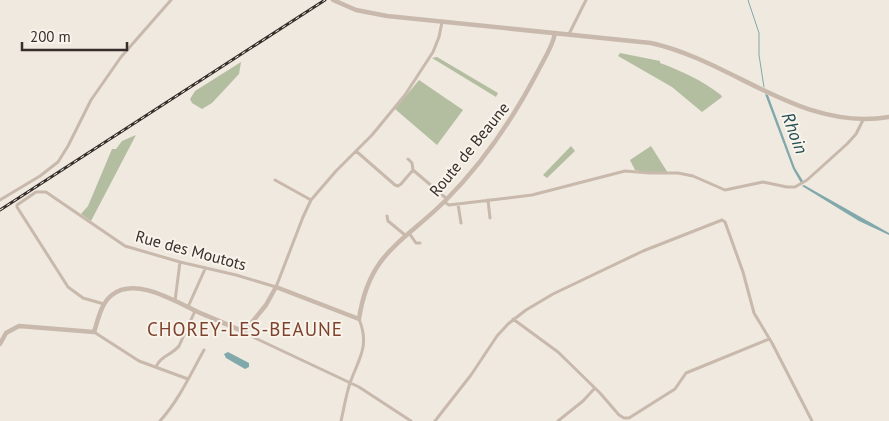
<svg xmlns="http://www.w3.org/2000/svg" width="889" height="421" viewBox="0 0 889 421" font-family="'PT Sans',sans-serif">
<style>
.green{fill:#b3bea0}
.water{fill:#81a8ab}
.lines{fill:none;stroke-linecap:round;stroke-linejoin:round}
.stream{stroke:#81a8ab;stroke-width:1}
.minor{stroke:#c8b9ac;stroke-width:3}
.tertiary{stroke:#c8b9ac;stroke-width:4.5}
.rail-casing{stroke:#362e2a;stroke-width:3}
.rail{stroke:#f8f3eb;stroke-width:1;stroke-dasharray:4;stroke-linecap:butt}
.labels{text-anchor:middle;dominant-baseline:central;stroke-width:4;stroke-linejoin:round;paint-order:stroke}
.street-label{font-size:16px;fill:#362e2a;stroke:#f8f3eb}
.water-label{font-size:18px;font-style:italic;fill:#244f54;stroke:#f8f3eb}
.quarter-label{font-size:19px;letter-spacing:1px;fill:#7e412b;stroke:#f8f3eb}
</style>
<rect width="100%" height="100%" fill="#f0e9df"/>
<path class="green" d="M620,53L660,61V63C682,71 703,81 721,95L722,97L702,112L672,87L618,56Z
M437,57L498,93L496,97L432,58Z
M241,62L239,74L212,103L202,109L192,103L190,99L195,91Z
M419,80L463,110L437,145L395,109Z
M136,135L91,221L81,214L88,206L112,149H116L122,141Z
M571,146L575,151L547,178L543,175Z
M651,146L668,173L643,172L635,170L630,160Z"/>
<path class="water" d="M765,94L768,95L795,168L803,181L801,183L793,169Z
M804,185L889,233V235L859,221L802,186Z
M228,352L249,363V367L245,369L226,358L224,354Z"/>
<g class="lines">
<path class="stream" d="M748,0L759,33V55L764,87"/>
<path class="minor" d="M569,34L586,0
M356,151L395,185L398,186L401,184L413,170L447,199
M408,159L412,163L413,170
M275,180L311,200
M0,200L40,176L58,162L68,146L91,100L121,57L171,0
M488,200L490,218
M444,202L449,205L532,195L625,171L650,173H678L693,176L725,190L763,182L787,187H795L807,180L847,144L856,134L863,120
M458,204L461,223
M387,216L388,221L405,235
M409,233L416,243H420
M175,301L180,262
M104,304L83,298L68,287L17,207V205L36,192H46L125,246L180,262L236,275L276,287L303,217L311,200L336,171L372,135L405,95L433,52L439,37L442,22
M188,307L205,269
M513,319L558,352L600,393L619,415L624,418H629L675,389L686,373L769,339
M94,332L139,361L188,379
M244,332L255,338L359,387L411,421
M156,367C160,356 172,355 179,346L195,311
M160,421C179,400 190,375 204,350
M341,421C344,408 346,395 350,383C359,358 370,346 359,319
M435,421L471,375L497,336L508,324L526,310L553,294L643,251L722,220L725,222L743,272L754,313L772,343L812,421
M558,421L583,401L594,389"/>
<path class="tertiary" d="M333,0L356,10L387,16L651,43C733,61 801,132 889,117
M0,344L6,333L19,326L94,332C98,320 101,303 112,295C135,276 176,302 198,312C214,319 229,325 244,332L266,305L276,287L359,319C369,252 403,243 446,200C483,163 514,117 538,71C544,59 553,46 555,33"/>
<g class="rail-casing">
<path id="rail" d="M0,210L325,0"/>
</g>
<use href="#rail" class="rail"/>
</g>
<g class="labels">
<g class="street-label">
<text transform="translate(469 149) rotate(-51)">Route de Beaune</text>
<text transform="translate(191 250) rotate(15)">Rue des Moutots</text>
</g>
<g class="water-label">
<text transform="translate(795 133) rotate(69)">Rhoin</text>
</g>
<g class="quarter-label">
<text x="245" y="329">CHOREY-LES-BEAUNE</text>
</g>
</g>
<path d="M22 42v8h105v-8" fill="none" stroke="#362e2a" stroke-width="2.5"/>
<text x="30" y="42" font-size="15" fill="#362e2a" stroke="#f8f3eb" stroke-width="4" paint-order="stroke">200 m</text>
</svg>
